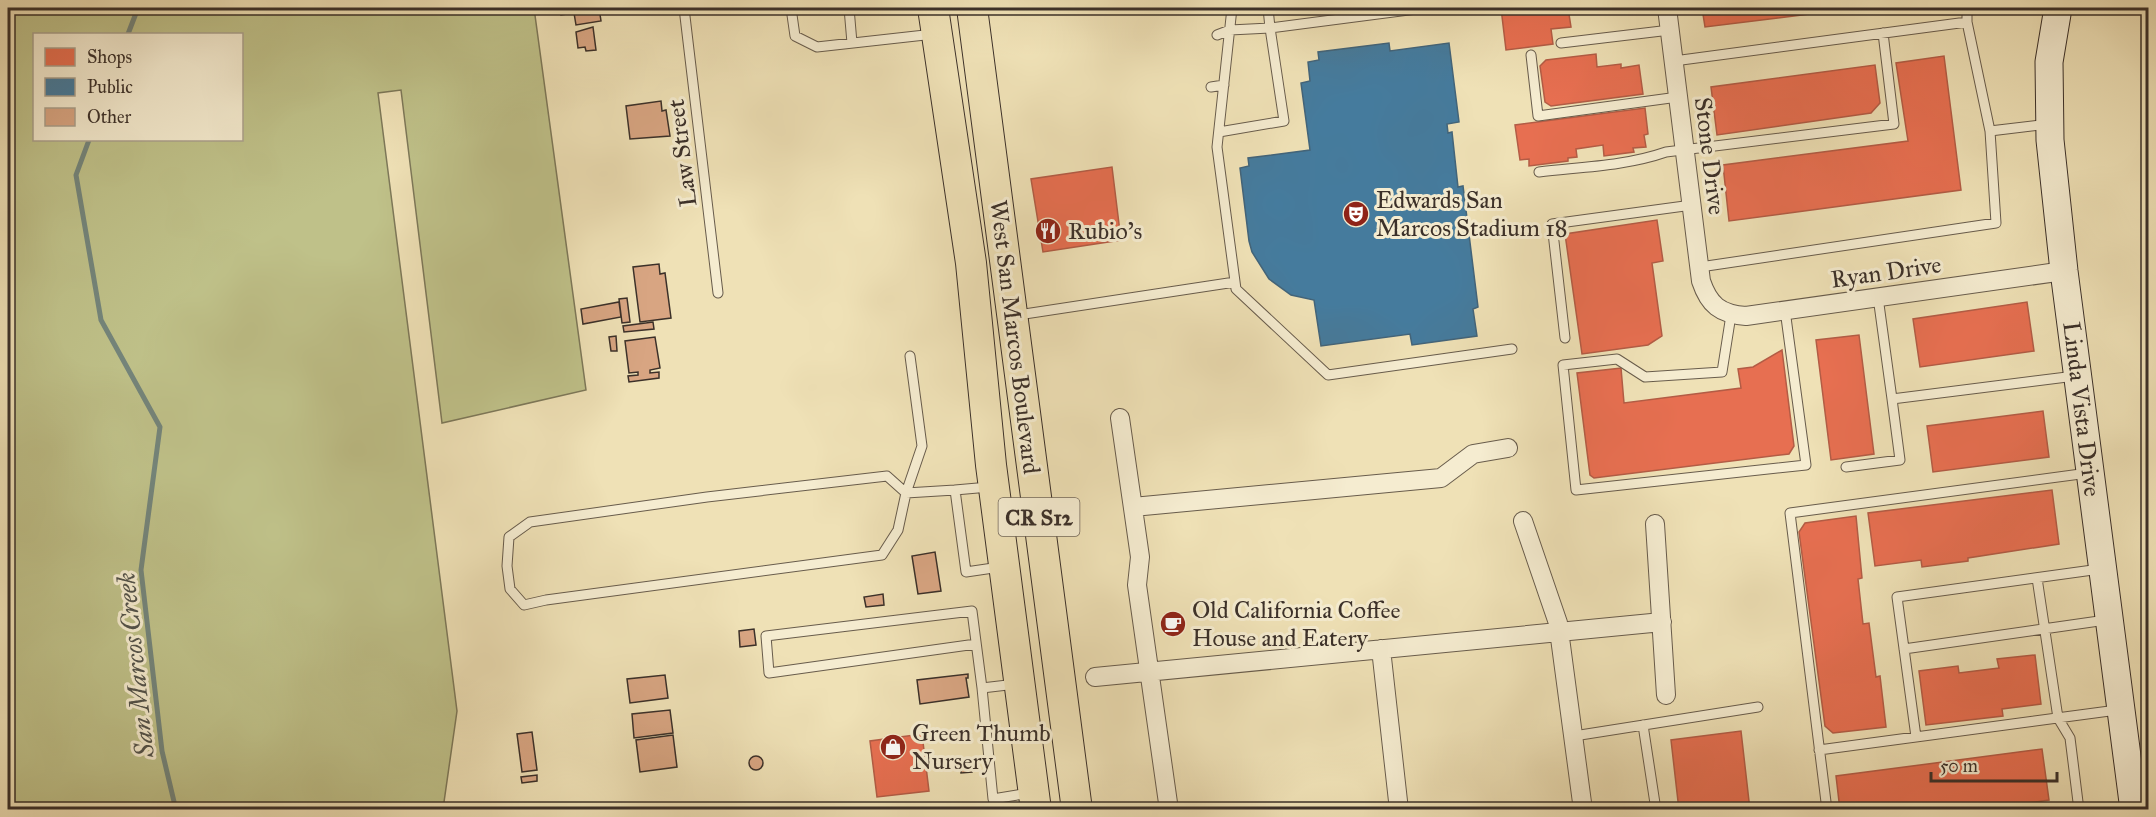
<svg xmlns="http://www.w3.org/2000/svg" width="2156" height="817" viewBox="0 0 2156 817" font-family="'IM FELL Great Primer',serif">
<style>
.green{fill:#bfc189;stroke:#7d7859;stroke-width:1.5;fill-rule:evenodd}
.shops{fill:#e76f51;stroke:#b35c45;stroke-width:1.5}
.public{fill:#457b9d;stroke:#42647a;stroke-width:1.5}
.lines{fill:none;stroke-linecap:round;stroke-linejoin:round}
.stream{stroke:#74857b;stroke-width:5}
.building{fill:#d8a582;stroke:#3b3029;stroke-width:1.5}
.lane-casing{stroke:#685c4c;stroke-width:11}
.street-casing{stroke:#685c4c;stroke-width:20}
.secondary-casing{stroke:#3b3029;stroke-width:29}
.primary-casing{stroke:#3b3029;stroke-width:32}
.lane{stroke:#f5ecd0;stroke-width:9}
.street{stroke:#f5ecd0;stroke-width:18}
.secondary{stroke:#f5ecd0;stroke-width:27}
.primary{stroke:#efe1b6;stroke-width:30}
.labels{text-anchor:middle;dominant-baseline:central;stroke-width:6;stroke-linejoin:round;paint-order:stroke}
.shield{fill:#f5ecd0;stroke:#73685b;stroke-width:1.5}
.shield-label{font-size:22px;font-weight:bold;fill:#3b3029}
.street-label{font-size:24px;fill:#3b3029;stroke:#f5ecd0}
.poi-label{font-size:24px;fill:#3b3029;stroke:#f5ecd0;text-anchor:start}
.water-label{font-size:26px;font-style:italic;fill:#53534b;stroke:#f5ecd0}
</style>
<rect width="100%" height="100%" fill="#efe1b6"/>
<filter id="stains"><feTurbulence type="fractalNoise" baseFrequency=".00333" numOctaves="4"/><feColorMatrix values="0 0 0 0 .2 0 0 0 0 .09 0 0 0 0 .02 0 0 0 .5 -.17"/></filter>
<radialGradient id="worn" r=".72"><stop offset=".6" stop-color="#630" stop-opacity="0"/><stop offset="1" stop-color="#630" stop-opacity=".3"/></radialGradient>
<path class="green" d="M8,8H534L586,390L442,423L401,90L378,93L457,711L443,809H8ZM242,34V140H34V34Z"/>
<path class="shops" d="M856,8H884L856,12Z
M1501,8H1568L1571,27L1551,29L1553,44L1506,50Z
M1702,8H1858L1705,27Z
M1596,54L1597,67L1621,64V68L1639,65L1643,94L1551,106L1545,102L1540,66L1546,60Z
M2148,54V82L2145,80Z
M1944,56L1961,190L1729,221L1723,165L1908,141L1896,63Z
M1875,65L1880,103L1871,113L1717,135L1711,87Z
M1645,108L1648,134L1644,135L1646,147L1633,148L1634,152L1604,156L1603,145L1576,149L1577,157L1568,158V161L1529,166V159L1520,160L1515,125Z
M1112,167L1121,240L1043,252L1031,179Z
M1657,220L1663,261L1652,263L1662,336L1648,345L1582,354L1565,234Z
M2027,302L2034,351L1920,367L1913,319Z
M1859,335L1874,454L1831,460L1816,340Z
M1782,350L1794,446L1789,454L1594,478L1590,475L1577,373L1621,368L1624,403L1741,388L1738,369L1753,367Z
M2043,411L2049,457L1933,472L1927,426Z
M2052,490L2059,544L1968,558V561L1922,567L1921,560L1875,566L1868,513Z
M1856,516L1862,578L1858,579L1863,624L1869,623L1876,677L1880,676L1886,727L1833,733L1825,726L1799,532L1805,523Z
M2035,655L2041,704L2002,709L2003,716L1926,725L1919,671L1958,666L1959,673L1999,668L1997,659Z
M1741,731L1750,810H1679L1671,740Z
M922,734L929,791L877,797L870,741Z
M2042,749L2049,800L1978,810H1840L1836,776Z"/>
<path class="public" d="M1389,43L1390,51L1449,43L1459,122L1447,124L1448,133L1452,132L1458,187L1463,186L1478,307L1473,309L1477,336L1412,345L1410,334L1321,346L1314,300L1291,295L1269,279L1252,252L1249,241L1240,168L1249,166L1248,158L1310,150L1301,83L1310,81L1308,62L1319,60L1318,52Z"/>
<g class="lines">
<path class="stream" d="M128,34L138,8
M89,140L76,175L101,320L160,427L141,570L162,751L176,810"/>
</g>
<path class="building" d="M560,8H599L601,21L576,25L574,13L561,15Z
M593,27L596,50L586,51L585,47L578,48L576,32Z
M661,101L662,111L666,110L670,136L630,139L626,106Z
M659,264L660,274L665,273L671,318L640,322L633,267Z
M627,298L630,322L622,323L619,299Z
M619,302L621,317L583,324L581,309Z
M653,322L654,329L624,332L623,326Z
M616,336L617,351H611L609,337Z
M655,337L660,368L650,370V373L659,372V378L629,382L628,376L638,375V372L629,373L625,341Z
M935,552L941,591L918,594L912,556Z
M883,594L884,605L866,607L864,597Z
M754,629L756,645L740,647L739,631Z
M968,674V678H966L969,697L920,704L917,680Z
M665,675L668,698L630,703L627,679Z
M670,710L673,733L634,738L632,714Z
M532,732L537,770L522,772L517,734Z
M673,735L677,767L640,772L636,740Z
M749 763a7 7 0 1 1 14 0a7 7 0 1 1-14 0Z
M972,763V772L961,773V764Z
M537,775V781L522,783L521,777Z"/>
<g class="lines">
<g class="lane-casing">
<path id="lane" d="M684,8L718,293
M791,8L795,36L817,47L934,34
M849,8L852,43
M1232,8L1217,147L1236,289L1328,375L1512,349
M1268,8L1270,28L1424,8
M1967,8V22
M1217,35L1230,30L1270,28L1284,121L1219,132
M1561,43L1670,30
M1531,55L1538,116L1678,97
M1674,61L1967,22L1990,131
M1211,87L1224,85
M1539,172C1581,167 1626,166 1666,152L1894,124L1883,33
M1700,267L1996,223L1990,131L2048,124
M1878,297L1892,399L2075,376
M1018,315L1235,282
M1731,315L1722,372L1645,377L1617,359L1563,365L1576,490L1806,465L1785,310
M1565,338L1552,224L1692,205
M910,356L922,446L906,493L898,530L882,555L546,600L524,605L510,589L507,566L509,537L530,522L707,497L887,476L906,493L955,490
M1846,467L1900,460L1892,399
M989,487L955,490L966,572L1000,567
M2037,578L2058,718L2070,738L2079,810
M976,644L769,673L766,636L972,611L982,688L993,799L1029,793
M1904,649L2106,620
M982,688L1016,684
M1643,725L1656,810
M1574,736L1758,707
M1916,737L1897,597L2100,569
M1819,750L2117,710
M1827,810L1790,513L2088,473"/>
</g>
<g class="street-casing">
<path id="street" d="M1667,8L1701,281C1709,305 1720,314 1746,316L2064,271
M1120,418L1140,557L1137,585L1169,810
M1133,507L1441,478L1473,454L1508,448
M1523,521L1558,623L1583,810
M1655,524L1666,695
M1381,649L1399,810
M1095,677L1662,622"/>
</g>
<g class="secondary-casing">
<path id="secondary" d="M2058,8L2049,62L2050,140L2064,271L2134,810"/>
</g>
<g class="primary-casing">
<path id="primary" d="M933,8L971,263L991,465L1036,810
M972,8L1077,810"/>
</g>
<use href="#lane" class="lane"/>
<use href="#street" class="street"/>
<use href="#secondary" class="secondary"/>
<use href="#primary" class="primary"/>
</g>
<defs>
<g id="theatre-disc" transform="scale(1.35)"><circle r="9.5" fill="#8f2418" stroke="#f5ecd0"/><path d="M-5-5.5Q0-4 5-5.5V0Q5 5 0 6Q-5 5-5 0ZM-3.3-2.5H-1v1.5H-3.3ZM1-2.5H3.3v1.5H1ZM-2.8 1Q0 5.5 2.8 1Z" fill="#fff"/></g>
<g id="restaurant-disc" transform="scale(1.35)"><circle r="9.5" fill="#8f2418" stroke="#f5ecd0"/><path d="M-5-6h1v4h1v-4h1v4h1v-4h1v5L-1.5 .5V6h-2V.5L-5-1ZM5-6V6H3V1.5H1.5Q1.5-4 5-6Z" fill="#fff"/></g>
<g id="cafe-disc" transform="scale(1.35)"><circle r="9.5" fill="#8f2418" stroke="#f5ecd0"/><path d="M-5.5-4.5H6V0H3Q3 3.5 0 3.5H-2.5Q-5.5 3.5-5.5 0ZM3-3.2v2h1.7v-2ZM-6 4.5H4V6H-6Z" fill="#fff"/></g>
<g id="shop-disc" transform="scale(1.35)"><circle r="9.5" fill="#8f2418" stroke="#f5ecd0"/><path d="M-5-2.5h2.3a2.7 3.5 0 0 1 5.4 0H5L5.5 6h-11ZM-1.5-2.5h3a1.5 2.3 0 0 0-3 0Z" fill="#fff"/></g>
</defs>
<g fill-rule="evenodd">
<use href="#theatre-disc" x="1356" y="214"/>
<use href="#restaurant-disc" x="1048" y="231"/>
<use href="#cafe-disc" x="1173" y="624"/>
<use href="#shop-disc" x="893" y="747"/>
</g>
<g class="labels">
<rect class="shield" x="998.5" y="498" width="81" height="38" rx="4.5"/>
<g class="shield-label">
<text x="1039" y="517">CR S12</text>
</g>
<g class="street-label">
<text transform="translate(682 153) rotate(-97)">Law Street</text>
<text transform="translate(1710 156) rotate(83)">Stone Drive</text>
<text transform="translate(1886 272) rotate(-8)">Ryan Drive</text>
<text transform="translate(1015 337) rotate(83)">West San Marcos Boulevard</text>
<text transform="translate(2082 409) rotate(83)">Linda Vista Drive</text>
</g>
<g class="poi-label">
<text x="1376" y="200">Edwards San<tspan x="1376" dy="28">Marcos Stadium 18</tspan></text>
<text x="1068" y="231">Rubio's</text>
<text x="1192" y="610">Old California Coffee<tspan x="1192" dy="28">House and Eatery</tspan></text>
<text x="912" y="733">Green Thumb<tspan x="912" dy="28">Nursery</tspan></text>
</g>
<g class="water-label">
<text transform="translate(135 665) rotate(-96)">San Marcos Creek</text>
</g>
</g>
<rect width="2156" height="817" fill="none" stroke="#efe1b6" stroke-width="30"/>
<rect x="9" y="9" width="2138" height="799" fill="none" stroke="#3b3029" stroke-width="3"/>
<rect x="15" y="15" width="2126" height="787" fill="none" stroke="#3b3029" stroke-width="1.5"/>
<rect x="33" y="33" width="210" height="108" fill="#f5ecd0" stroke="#aba18d" stroke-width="1.5"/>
<rect x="45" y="48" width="30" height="18" fill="#e76f51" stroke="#aba18d" stroke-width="1.5"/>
<text x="87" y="63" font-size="18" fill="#3b3029">Shops</text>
<rect x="45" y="78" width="30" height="18" fill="#457b9d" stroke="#aba18d" stroke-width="1.5"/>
<text x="87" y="93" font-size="18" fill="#3b3029">Public</text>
<rect x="45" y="108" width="30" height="18" fill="#d8a582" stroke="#aba18d" stroke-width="1.5"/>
<text x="87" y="123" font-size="18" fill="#3b3029">Other</text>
<path d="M1931 772v9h126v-9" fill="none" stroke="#3b3029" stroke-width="3"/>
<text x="1940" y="772" font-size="18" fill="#3b3029" stroke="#f5ecd0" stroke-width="4.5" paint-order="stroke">50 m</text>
<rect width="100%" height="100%" filter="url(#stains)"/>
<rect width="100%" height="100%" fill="url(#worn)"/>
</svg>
